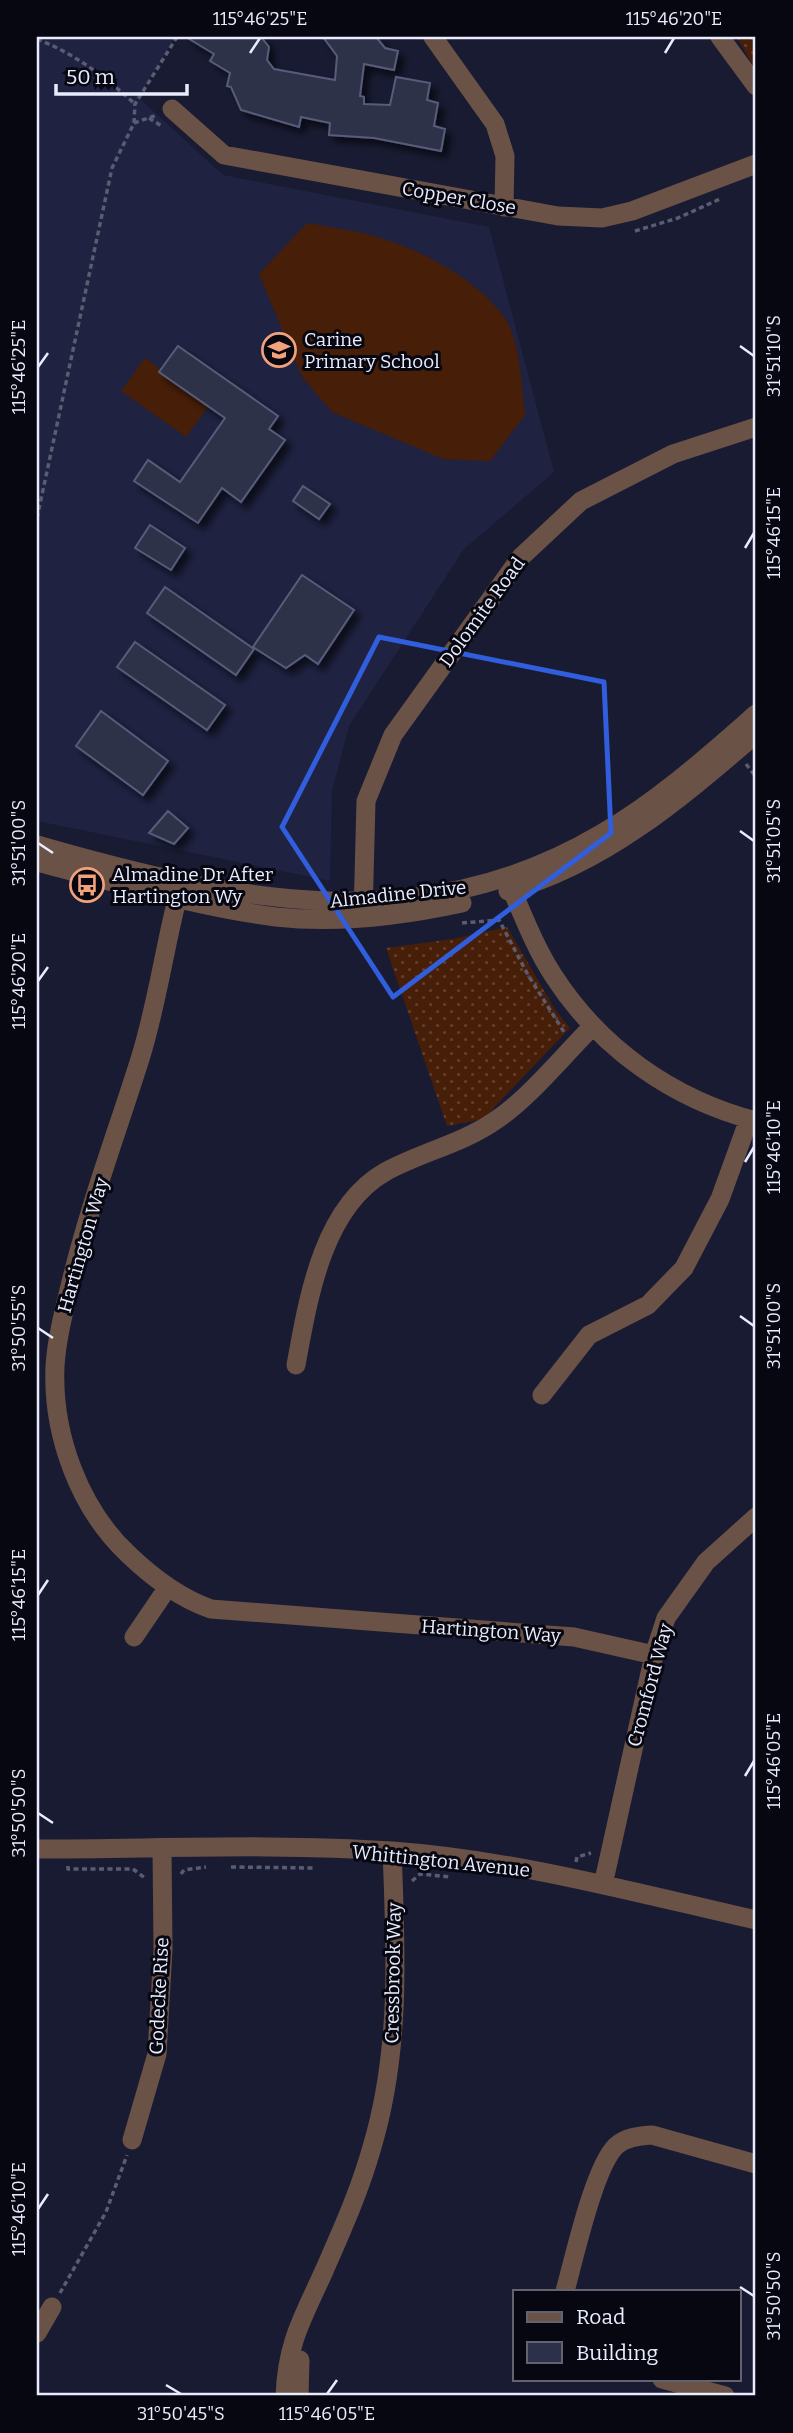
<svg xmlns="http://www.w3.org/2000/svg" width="793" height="2433" viewBox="0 0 793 2433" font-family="Bitter,serif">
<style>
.built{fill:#1f2241}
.grass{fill:url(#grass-dots)}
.garden{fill:#471e08}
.building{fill:#2d304a;stroke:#575c79;stroke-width:2;filter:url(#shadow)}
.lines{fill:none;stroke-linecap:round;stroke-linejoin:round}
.path{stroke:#5a5c72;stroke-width:3.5;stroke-dasharray:5 3.5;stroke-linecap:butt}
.minor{stroke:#6b5246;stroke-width:19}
.tertiary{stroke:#6b5246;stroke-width:19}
.marked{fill:none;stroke:#315edc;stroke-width:5;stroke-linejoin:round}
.ticks{fill:none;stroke:#e9ecfd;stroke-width:2.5}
.labels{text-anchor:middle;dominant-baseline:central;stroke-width:6;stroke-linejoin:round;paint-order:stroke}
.street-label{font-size:19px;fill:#e9ecfd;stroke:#060711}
.poi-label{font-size:19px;fill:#e9ecfd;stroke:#060711;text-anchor:start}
.neatline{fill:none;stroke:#e9ecfd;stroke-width:2.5}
.ticks-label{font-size:18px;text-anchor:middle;fill:#e9ecfd}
</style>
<defs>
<pattern id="grass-dots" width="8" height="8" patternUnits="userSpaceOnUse" patternTransform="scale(1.75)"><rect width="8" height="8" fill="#471e08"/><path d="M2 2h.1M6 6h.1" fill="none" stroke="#623f2d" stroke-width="1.8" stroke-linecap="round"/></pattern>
<filter id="shadow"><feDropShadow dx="6" dy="6" stdDeviation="3.5" flood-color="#0009"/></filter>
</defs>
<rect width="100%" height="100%" fill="#191b33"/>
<path class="built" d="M37,37H175L139,98L223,175L489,227L554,472L464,549L349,726L332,791L330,881L37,821Z"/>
<path class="grass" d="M737,37H756V71Z
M507,927L556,1011L570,1028L483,1119L447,1126L386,948L453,939Z"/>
<path class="garden" d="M307,223C333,228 362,231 387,240C428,254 482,283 506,320C520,341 522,390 525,415L490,461L443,459L332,412L302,377L259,274Z
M145,358L210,404L186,437L121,391Z"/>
<path class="building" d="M186,37H261L269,47L267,60L274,69L335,80L337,56L323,37H376L385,48L398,51L394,70L364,64L360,96L364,97V104L390,105L396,77L430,83L427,100L438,103L434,126L445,129L441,151L374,138L329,135L330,123L301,117L299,127L241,110L231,87L227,86L230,73L210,61L214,54Z
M178,346L278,416L269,429L285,440L241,502L222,488L198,523L134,481L148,460L180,482L225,418L159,372Z
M303,486L330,504L319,519L293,501Z
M150,525L185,548L171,570L135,548Z
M302,575L354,610L318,664L305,655L286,668L253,647Z
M165,587L254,649L236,675L147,613Z
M135,642L225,705L207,730L117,667Z
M101,711L168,761L143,795L76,746Z
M168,811L188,828L174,844L149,833Z"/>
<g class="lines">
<path class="path" d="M37,39C75,54 104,76 135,104
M149,118L163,127
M134,123L135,104L177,37
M635,231L678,218L720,199
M37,518L112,168L134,123L157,115
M746,764L756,777
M462,923L499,920L528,975L564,1032
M576,1862L577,1857L591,1853
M68,1866V1869H133L145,1878
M231,1867L314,1868
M181,1874L184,1870L206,1867
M412,1881L420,1874L451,1877
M60,2293L106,2212L127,2155"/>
<path class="minor" d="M433,37L495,124L505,156L504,207
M720,37L756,86
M172,109L224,155L558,216L602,218L632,211L756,164
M507,879C521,910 534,946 553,975C600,1048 672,1099 756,1121
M181,884C165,942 158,1002 140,1059C117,1132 90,1204 72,1278C65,1307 57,1336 55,1366C52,1434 79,1508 128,1554C153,1578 179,1598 211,1609L574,1637L654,1655
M363,916L366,801L393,735L521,557L581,501L673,454L756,427
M296,1365C308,1300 322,1208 385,1172C421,1152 462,1144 496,1120C528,1099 563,1056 591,1028
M542,1395L589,1335L648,1305L684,1268L720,1199L749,1119
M134,1637L168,1587
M37,1849C155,1849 274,1843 392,1851C516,1860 636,1893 756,1920
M603,1885L654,1655L666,1618L706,1562L756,1517
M132,2140L157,2054L163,1949L162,1848
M565,2291C574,2259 594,2167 616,2146C626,2137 640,2136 652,2135L756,2164
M37,2333L52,2307
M662,2379L725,2396
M285,2396C287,2342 303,2318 324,2271C342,2230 360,2190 372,2147C401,2050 396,1951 392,1851
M299,2396L300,2360"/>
<path class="tertiary" d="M37,845C229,900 418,942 601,834C658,801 707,757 756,714
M37,862C116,882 195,907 276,917C338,924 402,916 462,903
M508,891C605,864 681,798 756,734"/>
</g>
<path class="marked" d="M379,637L604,682L611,833L393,997L282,827Z"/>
<path class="ticks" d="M250,53L260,38M665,53L674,38M740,346L754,356M38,367L48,353M745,548L754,533M740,831L754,841M38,843L53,853M38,981L48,967M745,1162L754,1147M740,1316L754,1326M38,1328L53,1338M38,1595L48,1580M745,1776L754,1761M38,1813L53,1823M38,2209L48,2194M740,2287L754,2296M166,2385L181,2394M327,2394L337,2380"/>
<defs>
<g id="school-ring" transform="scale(1.75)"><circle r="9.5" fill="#060711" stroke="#f1a27b" stroke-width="1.5"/><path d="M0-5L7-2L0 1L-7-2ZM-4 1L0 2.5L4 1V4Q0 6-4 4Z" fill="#f1a27b"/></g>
<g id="bus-ring" transform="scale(1.75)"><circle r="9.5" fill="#060711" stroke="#f1a27b" stroke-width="1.5"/><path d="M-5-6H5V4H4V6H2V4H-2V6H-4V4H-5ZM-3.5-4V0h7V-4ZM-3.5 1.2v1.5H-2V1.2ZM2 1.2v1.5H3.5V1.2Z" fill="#f1a27b"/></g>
</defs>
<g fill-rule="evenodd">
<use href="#school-ring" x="279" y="350"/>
<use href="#bus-ring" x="87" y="885"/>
</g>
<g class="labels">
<g class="street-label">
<text transform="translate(459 198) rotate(10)">Copper Close</text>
<text transform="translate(482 612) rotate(-54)">Dolomite Road</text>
<text transform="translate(398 894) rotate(-6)">Almadine Drive</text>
<text transform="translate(83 1245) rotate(-74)">Hartington Way</text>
<text transform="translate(491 1631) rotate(4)">Hartington Way</text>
<text transform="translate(650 1685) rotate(-75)">Cromford Way</text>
<text transform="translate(441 1861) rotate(6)">Whittington Avenue</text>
<text transform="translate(393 1973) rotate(-89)">Cressbrook Way</text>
<text transform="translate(159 1996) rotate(-87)">Godecke Rise</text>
</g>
<g class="poi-label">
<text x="304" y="339">Carine<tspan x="304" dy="22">Primary School</tspan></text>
<text x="112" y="874">Almadine Dr After<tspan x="112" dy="22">Hartington Wy</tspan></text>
</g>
</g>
<rect width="793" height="2433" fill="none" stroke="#060711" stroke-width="77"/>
<rect x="513" y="2290" width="228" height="91" fill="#060711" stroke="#61636f" stroke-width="2"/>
<rect x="527" y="2312" width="35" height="10" fill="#6b5246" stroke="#61636f" stroke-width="2"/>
<text x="576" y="2324" font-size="21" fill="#e9ecfd">Road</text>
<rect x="527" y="2342" width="35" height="21" fill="#2d304a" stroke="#61636f" stroke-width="2"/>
<text x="576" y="2360" font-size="21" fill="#e9ecfd">Building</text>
<path d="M56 84v10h131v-10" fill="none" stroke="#e9ecfd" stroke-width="3.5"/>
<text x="66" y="84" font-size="21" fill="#e9ecfd" stroke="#060711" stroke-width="5" paint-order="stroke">50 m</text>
<rect x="38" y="38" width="716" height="2356" class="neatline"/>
<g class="ticks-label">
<text x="260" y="25">115°46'25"E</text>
<text x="674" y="25">115°46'20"E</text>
<text transform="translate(774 356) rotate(-90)" y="6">31°51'10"S</text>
<text transform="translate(19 367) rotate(-90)" y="6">115°46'25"E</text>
<text transform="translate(774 533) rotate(-90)" y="6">115°46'15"E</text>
<text transform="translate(774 841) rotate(-90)" y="6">31°51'05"S</text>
<text transform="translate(19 843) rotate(-90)" y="6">31°51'00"S</text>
<text transform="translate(19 981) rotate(-90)" y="6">115°46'20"E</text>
<text transform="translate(774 1147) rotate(-90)" y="6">115°46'10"E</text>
<text transform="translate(774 1326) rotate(-90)" y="6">31°51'00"S</text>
<text transform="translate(19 1328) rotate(-90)" y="6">31°50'55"S</text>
<text transform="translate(19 1595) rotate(-90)" y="6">115°46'15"E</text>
<text transform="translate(774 1761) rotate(-90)" y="6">115°46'05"E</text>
<text transform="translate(19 1813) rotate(-90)" y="6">31°50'50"S</text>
<text transform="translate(19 2209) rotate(-90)" y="6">115°46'10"E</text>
<text transform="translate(774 2296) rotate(-90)" y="6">31°50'50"S</text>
<text x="181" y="2420">31°50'45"S</text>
<text x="327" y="2420">115°46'05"E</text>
</g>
</svg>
